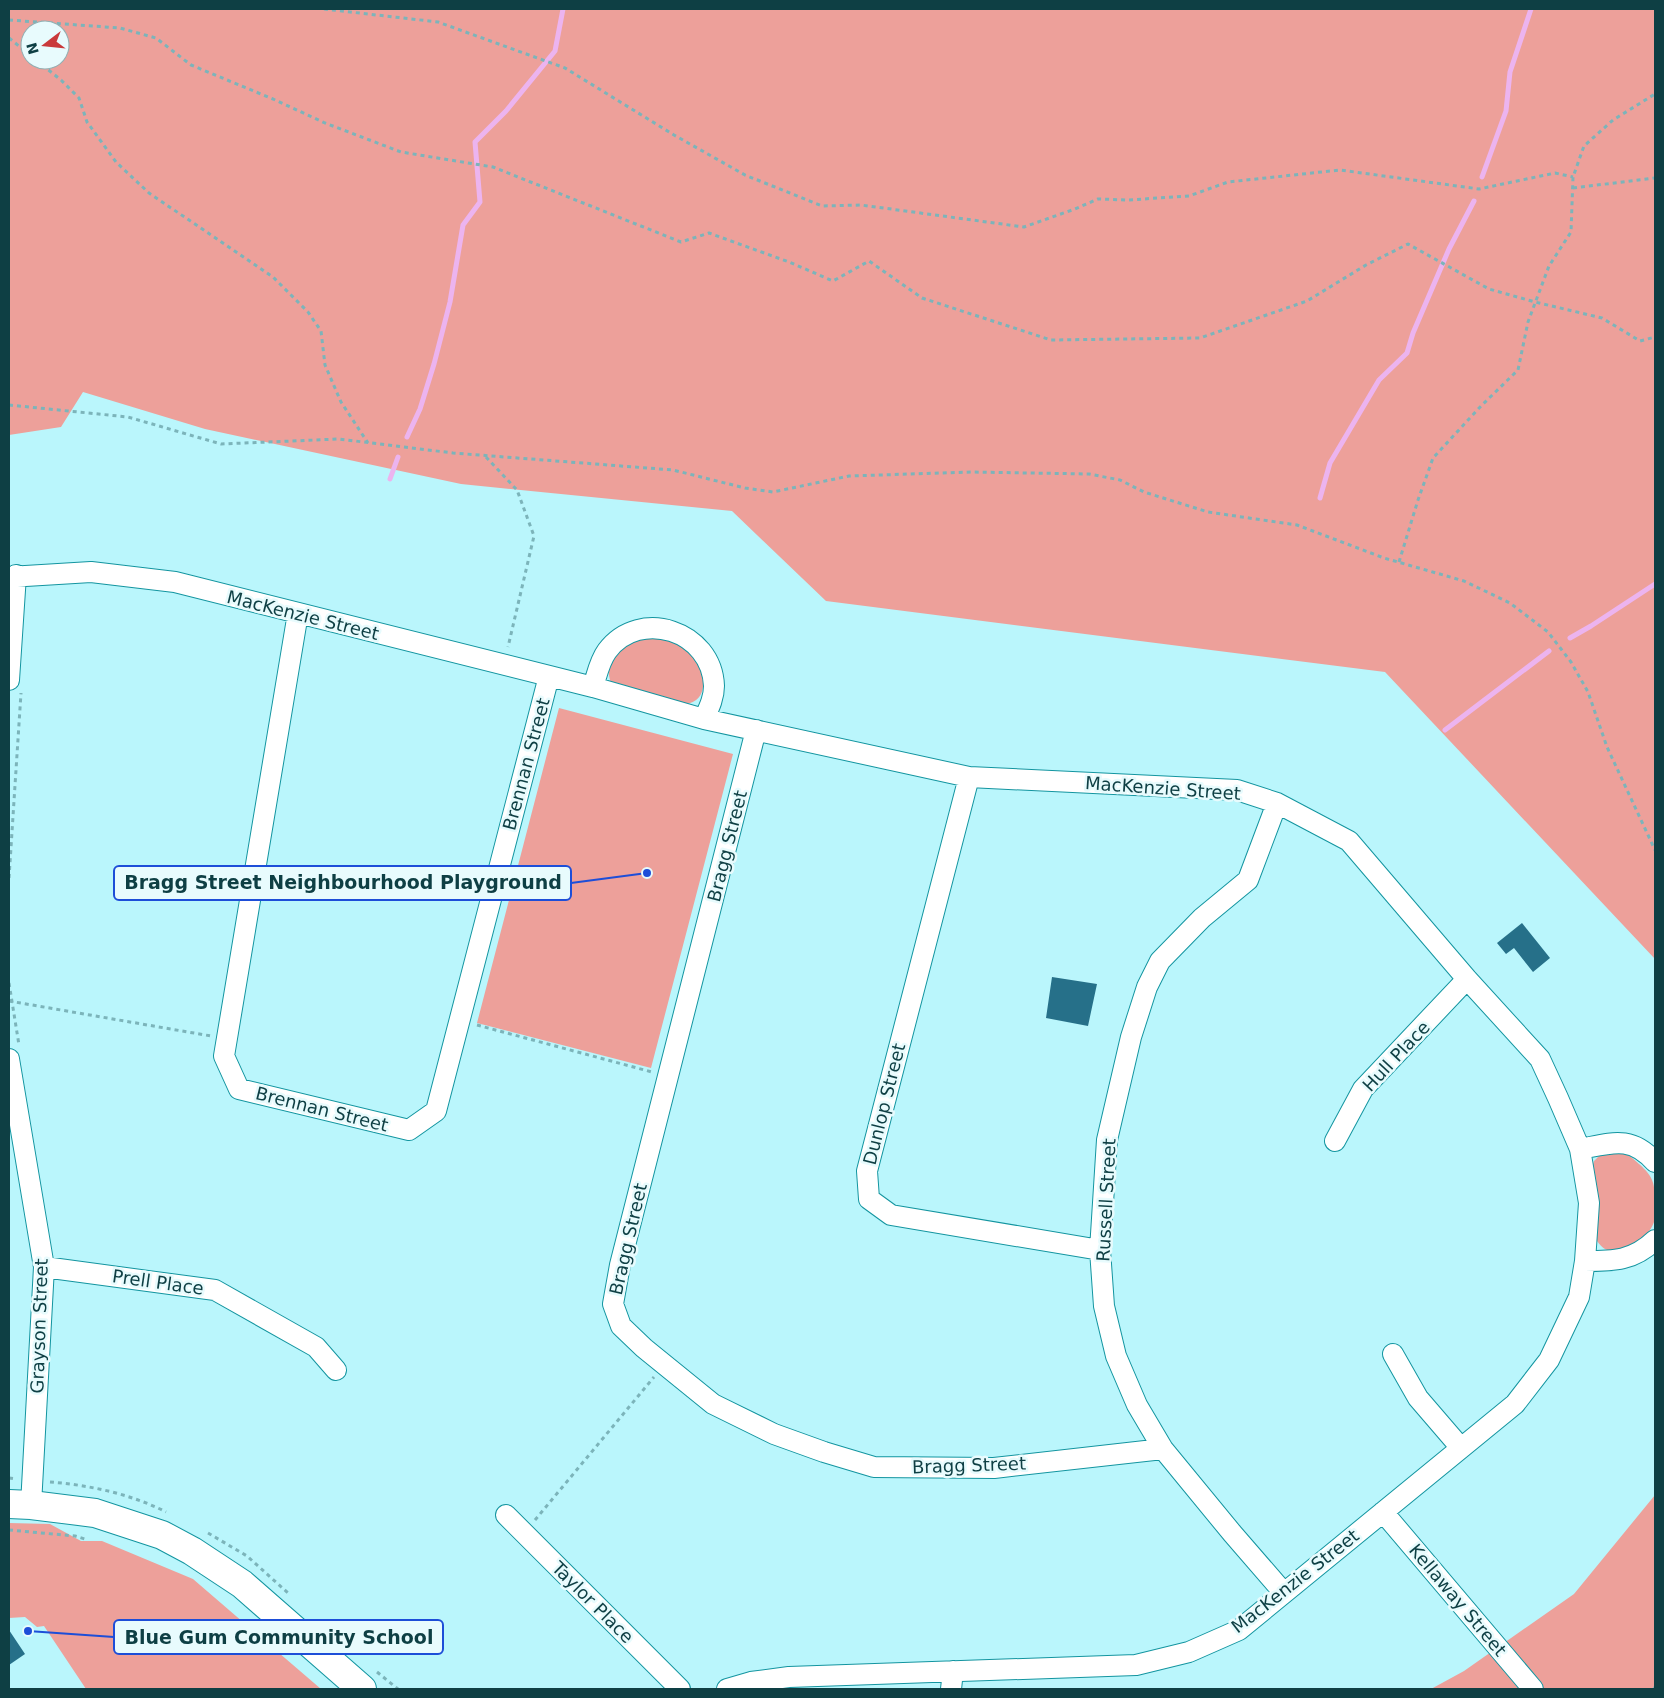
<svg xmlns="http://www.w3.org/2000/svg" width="1664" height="1698" viewBox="0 0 1664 1698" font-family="'DejaVu Sans',sans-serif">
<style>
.green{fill:#eda09a;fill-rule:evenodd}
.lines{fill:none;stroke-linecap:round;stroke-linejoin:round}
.stream{stroke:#ecb4ef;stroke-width:5}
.building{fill:#267089}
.street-casing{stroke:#1395a0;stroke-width:22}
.secondary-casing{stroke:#1395a0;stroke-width:30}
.path{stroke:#7cb4ba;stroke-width:3;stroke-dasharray:4 4;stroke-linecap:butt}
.street{stroke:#fff;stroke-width:20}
.secondary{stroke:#fff;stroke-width:28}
.labels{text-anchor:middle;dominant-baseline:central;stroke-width:5;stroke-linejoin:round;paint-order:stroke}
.street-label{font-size:18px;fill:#0e3f44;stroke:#e8fbfd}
.leader{fill:none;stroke:#1d4ed8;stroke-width:2}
.callout-dot{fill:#1d4ed8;stroke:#e8fbfd;stroke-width:2}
.callout{fill:#e8fbfd;stroke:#1d4ed8;stroke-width:2}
.callout-label{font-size:19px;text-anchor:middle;font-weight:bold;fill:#0e3f44}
</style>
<rect width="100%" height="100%" fill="#baf6fc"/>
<path class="green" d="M9,9H1655V959L1385,672L826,601L732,511L461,484L205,429L83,392L61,427L9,435ZM30,30H60V60H30Z
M638,637C647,637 665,635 673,638C676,639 679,644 682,646C686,649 690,652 693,656C706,671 710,703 684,704L611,683C602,657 619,649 638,637Z
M559,708L733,754L651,1068L477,1023Z
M1604,1151C1610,1152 1618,1151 1623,1153C1629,1155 1635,1160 1639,1164C1654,1177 1655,1184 1655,1204C1655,1209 1656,1215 1655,1219C1649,1242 1613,1266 1597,1241L1592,1168L1594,1161Z
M1655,1495V1689H1431L1464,1671L1574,1594Z
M9,1523L50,1524L81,1541H102L193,1579L321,1689H86L44,1626L37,1627L25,1617L9,1618Z"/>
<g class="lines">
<path class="stream" d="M1482,177L1506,111L1510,72L1531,9
M407,437L420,409L434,364L450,302L463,225L480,202L475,142L506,111L555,51L563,9
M390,479L398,457
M1320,498L1330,463L1379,380L1407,353L1413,333L1449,249L1474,201
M1570,638L1591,626L1655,584
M1445,730L1549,651"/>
</g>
<path class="building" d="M1522,923L1550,958L1533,972L1514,948L1506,954L1497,943Z
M1052,977L1097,984L1088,1026L1046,1018Z
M9,1630L25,1654L9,1665Z"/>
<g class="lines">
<g class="street-casing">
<path id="street" d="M9,577L91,572L175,582L593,687L704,719L969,777L1237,790L1277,803L1349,841L1467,979L1540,1059L1558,1098L1580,1149L1589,1203L1585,1261L1579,1297L1549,1360L1515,1404L1239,1630L1189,1652L1136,1665L789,1677L751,1682L727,1689
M298,613L224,1056L239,1089L409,1130L436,1111L549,676
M9,680L16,575
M593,687C597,675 599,662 607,651C640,607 712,631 714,686C714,698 709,708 704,719
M756,730L620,1265L613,1304L621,1326L644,1348L713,1404L774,1434L824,1452L874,1467L994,1468L1163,1449
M969,777L867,1171L869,1199L891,1215L1100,1250
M1277,803L1248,880L1202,918L1160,961L1147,987L1131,1037L1107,1140L1100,1250L1104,1306L1116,1356L1137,1405L1163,1449L1232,1533L1284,1593
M9,1059L44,1267L31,1505
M1335,1141L1363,1089L1467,979
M1580,1149C1612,1143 1631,1135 1655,1162
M1585,1261C1614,1261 1633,1261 1655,1240
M44,1267L215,1290L316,1347L336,1370
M1393,1354L1418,1398L1461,1448
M1383,1512L1533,1689
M506,1515L680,1689
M951,1689L953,1671"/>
</g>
<g class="secondary-casing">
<path id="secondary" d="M9,1504L31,1505L95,1513L162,1535L192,1551L242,1584L362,1689"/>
</g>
<path class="path" d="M324,9L438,22L565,68L674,135L745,175L822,206L861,205L1024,227L1075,209L1098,199L1128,200L1189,196L1228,182L1340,170L1479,189L1555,173L1573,177
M9,20L120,28L156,38L191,65L273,99L325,123L401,152L493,167L681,242L709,233L789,262L833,281L869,261L922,298L1051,340L1200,338L1307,301L1366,265L1408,244L1489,289L1535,302L1602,318L1640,341L1655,337
M9,38L30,55
M36,60L61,80L79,98L87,122L116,162L149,193L273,277L308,312L321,331L325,365L341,402L368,443
M1573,188L1655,178
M9,405L128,417L221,444L339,439L453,453L673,470L745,488L773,492L849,476L971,472L1089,474L1120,480L1144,492L1208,512L1297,525L1384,558L1464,581L1510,603L1548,632L1571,662L1588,692L1607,747L1655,850
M486,457L517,490L534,536L508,647
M1399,562L1418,500L1433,458L1481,406L1518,370L1528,322L1549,266L1571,232L1573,177L1584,146L1613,120L1655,94
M9,878L21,693
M9,983L19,1045
M9,1001L211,1036
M477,1025L652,1072
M9,1478L16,1479
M50,1482C89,1485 131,1494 166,1512
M535,1520L654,1377
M9,1530L75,1536L88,1540
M208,1533L247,1556L288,1593
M377,1672L398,1689
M1654,1689L1655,1687"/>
<use href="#street" class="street"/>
<use href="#secondary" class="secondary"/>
</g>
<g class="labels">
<g class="street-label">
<text transform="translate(303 615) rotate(14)">MacKenzie Street</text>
<text transform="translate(526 764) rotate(-75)">Brennan Street</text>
<text transform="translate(1163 788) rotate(4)">MacKenzie Street</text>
<text transform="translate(727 846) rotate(-76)">Bragg Street</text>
<text transform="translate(1396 1056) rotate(-47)">Hull Place</text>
<text transform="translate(884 1104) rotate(-76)">Dunlop Street</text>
<text transform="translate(322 1109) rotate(14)">Brennan Street</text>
<text transform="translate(1106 1200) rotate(-87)">Russell Street</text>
<text transform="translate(628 1239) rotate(-77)">Bragg Street</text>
<text transform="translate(158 1282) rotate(8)">Prell Place</text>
<text transform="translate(39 1326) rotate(-88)">Grayson Street</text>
<text transform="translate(969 1465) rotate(-2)">Bragg Street</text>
<text transform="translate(1295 1581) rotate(-38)">MacKenzie Street</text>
<text transform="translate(1458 1600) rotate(50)">Kellaway Street</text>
<text transform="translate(593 1602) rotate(45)">Taylor Place</text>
</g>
</g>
<path class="leader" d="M647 873L571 883M28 1631L114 1637"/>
<g class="callout-dot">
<circle cx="647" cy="873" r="5"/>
<circle cx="28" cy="1631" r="5"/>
</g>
<g class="callout">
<rect x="114" y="866" width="457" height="34" rx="5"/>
<rect x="114" y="1620" width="329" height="34" rx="5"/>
</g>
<g class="callout-label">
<text x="343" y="889">Bragg Street Neighbourhood Playground</text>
<text x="279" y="1644">Blue Gum Community School</text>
</g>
<rect width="1664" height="1698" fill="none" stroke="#0e3f44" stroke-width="20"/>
<g transform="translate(45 45) rotate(254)"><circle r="24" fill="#e8fbfd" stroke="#91b0b3"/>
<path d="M0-4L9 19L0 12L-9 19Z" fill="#c93a3b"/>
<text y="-8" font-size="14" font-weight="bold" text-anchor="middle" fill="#0e3f44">N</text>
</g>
</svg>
